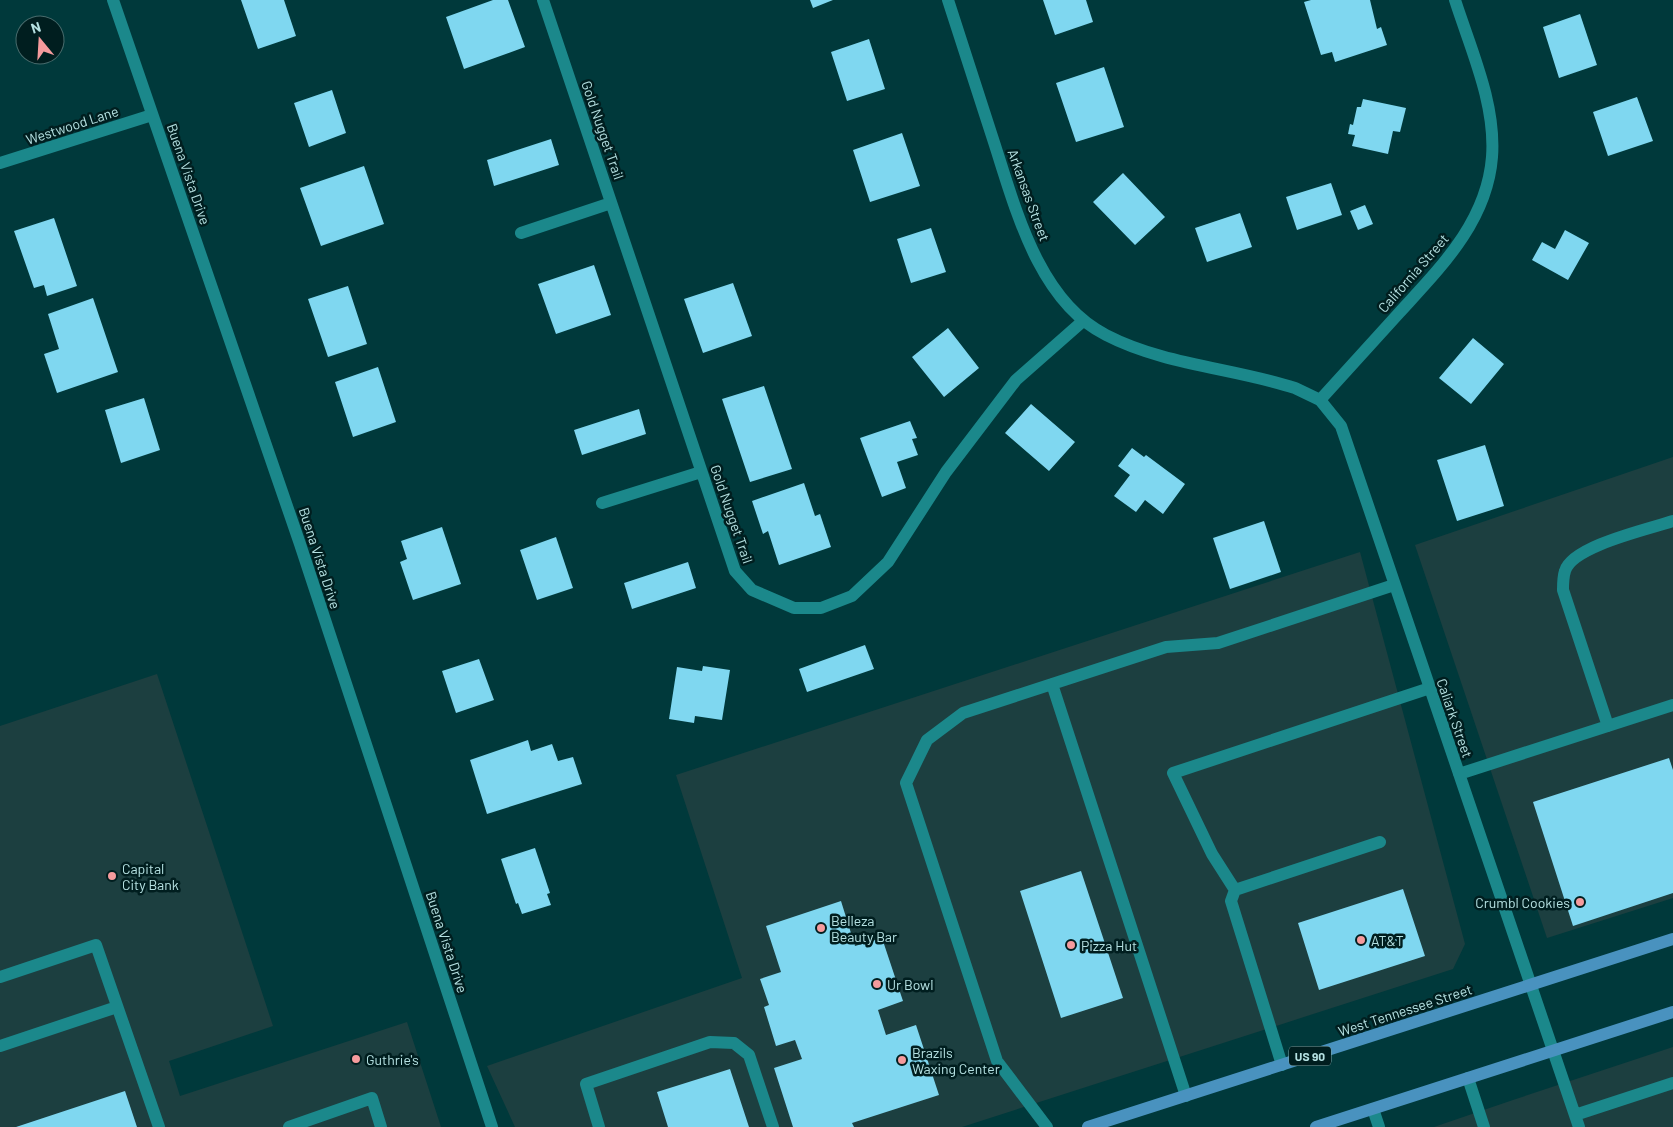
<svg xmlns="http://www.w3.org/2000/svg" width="1673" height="1127" viewBox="0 0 1673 1127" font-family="Barlow,sans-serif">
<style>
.built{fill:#1c3f40}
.building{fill:#7fd7f0}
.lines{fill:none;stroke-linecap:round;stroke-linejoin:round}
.minor{stroke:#1b888b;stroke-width:12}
.major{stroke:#4992bf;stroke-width:12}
.poi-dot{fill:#f59b9d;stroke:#001e1f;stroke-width:2}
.labels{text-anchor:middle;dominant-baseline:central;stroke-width:5;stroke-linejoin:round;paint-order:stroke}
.shield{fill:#001e1f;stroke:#7fa6a8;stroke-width:1}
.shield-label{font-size:12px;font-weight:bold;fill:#b5e1e2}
.street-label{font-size:14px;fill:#b5e1e2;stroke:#001e1f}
.poi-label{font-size:14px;fill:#b5e1e2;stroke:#001e1f;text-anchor:start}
</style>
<rect width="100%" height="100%" fill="#00393b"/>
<path class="built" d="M1673,457V898L1547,938L1415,545Z
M1360,552L1465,944L1453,969L962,1127H515L487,1066L742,978L676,775Z
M157,674L273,1026L169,1061L180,1096L407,1022L441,1127H0V726Z
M1673,1047V1127H1434L1513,1100Z"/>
<path class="building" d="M241,0H284L296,36L258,49Z
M493,0H508L525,47L464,69L446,17Z
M810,0H833L813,8Z
M1043,0H1086L1093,22L1055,35Z
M1311,0H1370L1377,29L1381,27L1387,45L1335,62L1332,52L1321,55L1304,2Z
M1580,14L1597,65L1559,78L1543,27Z
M869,39L885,89L847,101L831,52Z
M1104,67L1124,127L1076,142L1056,83Z
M332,90L346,133L309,147L294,103Z
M1637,97L1653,141L1608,156L1593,112Z
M1363,99L1406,108L1400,132L1393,131L1388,154L1352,146L1355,135L1348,134L1350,124L1353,125L1357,107H1361Z
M902,133L920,186L870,202L853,150Z
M551,139L559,165L494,186L487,160Z
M364,166L384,224L321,246L300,188Z
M1123,173L1165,217L1135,245L1093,202Z
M1331,183L1342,215L1297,230L1286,197Z
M1365,205L1373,224L1358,230L1350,211Z
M1240,213L1252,247L1207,262L1195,228Z
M54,218L77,286L47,296L44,285L34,288L14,231Z
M931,228L946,272L911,283L897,239Z
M1565,230L1589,243L1568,280L1532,260L1542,242L1555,249Z
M594,265L611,315L556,334L538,284Z
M733,283L752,336L703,353L684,299Z
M348,286L367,344L328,357L308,299Z
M93,298L118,372L57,393L44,354L59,349L48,314Z
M948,328L979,368L944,397L912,357Z
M1473,338L1504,364L1471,404L1439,378Z
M378,367L396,422L353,437L335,382Z
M764,386L792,469L750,482L722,399Z
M144,398L160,450L121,463L105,410Z
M1031,404L1075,442L1049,471L1005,433Z
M639,409L646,434L582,455L574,430Z
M910,421L917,438L912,439L918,455L897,462L906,488L882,497L860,438Z
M1485,445L1504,506L1457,521L1437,460Z
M1132,448L1144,457L1146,455L1185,484L1163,514L1145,500L1136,512L1114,496L1130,475L1118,466Z
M804,483L815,516L820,514L831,547L779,565L768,531L763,534L752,501Z
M1264,521L1281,572L1230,589L1213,538Z
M442,527L461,584L413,600L400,562L407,559L401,541Z
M556,537L573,588L537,600L520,550Z
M688,562L696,588L632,609L624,583Z
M865,645L874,669L807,692L799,669Z
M479,659L494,700L456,713L442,671Z
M703,666L730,670L722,720L695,716L694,723L669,719L677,667L702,671Z
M528,740L531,751L552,744L558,761L573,757L582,784L487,814L470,760Z
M1669,758L1673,770V893L1573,926L1533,802Z
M535,848L550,893L547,894L551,905L522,914L518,903L516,904L501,859Z
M1081,871L1123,998L1061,1018L1020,891Z
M1403,889L1425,956L1319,990L1298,923Z
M841,901L855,946L882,938L903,1001L878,1010L886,1035L916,1025L939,1095L852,1123L854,1127H793L774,1068L802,1059L795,1040L776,1046L764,1007L769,1005L760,979L781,972L766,926Z
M730,1069L749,1127H668L657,1092Z
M125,1091L137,1127H16Z"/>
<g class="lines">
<path class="minor" d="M113,0L300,544L492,1127
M543,0L735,571L752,590L794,608H821L852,596L888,562L946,472L1016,380L1083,321
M948,0C962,44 977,89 991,133C1014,202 1036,300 1106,335C1164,365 1233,368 1295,388L1320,400L1341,426L1579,1127
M0,163L152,115
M521,233L611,203
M1320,400C1346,371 1373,342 1399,313C1440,268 1487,222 1492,157C1496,104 1471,50 1455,0
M602,503L701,472
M1052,684L1186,1096
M1608,726L1563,590C1563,584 1563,577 1565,571C1572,546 1649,529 1673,521
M1459,774L1673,705
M1235,890L1380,842
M0,977L96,945L159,1127
M0,1046L117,1007
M1282,1065L1231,901L1235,890L1212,854L1173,773L1430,688
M1468,1078L1484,1127
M1373,1109L1379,1127
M1575,1115L1673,1083
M289,1127L372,1098L381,1127
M599,1127L586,1084L710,1042L734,1043L749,1055L773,1127
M1047,1127L997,1061L906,783L927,740L963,713L1166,647L1218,643L1394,585"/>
<path class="major" d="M1088,1127L1673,939
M1316,1127L1673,1012"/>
</g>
<g class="poi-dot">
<circle cx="112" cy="876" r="5"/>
<circle cx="1580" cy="902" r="5"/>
<circle cx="821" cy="928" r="5"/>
<circle cx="1361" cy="940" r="5"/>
<circle cx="1071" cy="945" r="5"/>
<circle cx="877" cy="984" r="5"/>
<circle cx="356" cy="1059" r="5"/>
<circle cx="902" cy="1060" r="5"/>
</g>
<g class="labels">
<rect class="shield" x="1289" y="1046.5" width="42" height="19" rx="4"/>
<g class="shield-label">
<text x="1310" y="1056">US 90</text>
</g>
<g class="street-label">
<text transform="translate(72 125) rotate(-18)">Westwood Lane</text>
<text transform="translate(603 130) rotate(71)">Gold Nugget Trail</text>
<text transform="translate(189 174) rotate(71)">Buena Vista Drive</text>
<text transform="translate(1029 195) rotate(70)">Arkansas Street</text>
<text transform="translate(1413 273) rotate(-49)">California Street</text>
<text transform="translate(732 514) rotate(71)">Gold Nugget Trail</text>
<text transform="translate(320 558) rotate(72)">Buena Vista Drive</text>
<text transform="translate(1455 718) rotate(71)">Caliark Street</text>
<text transform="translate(447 942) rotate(72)">Buena Vista Drive</text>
<text transform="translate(1405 1010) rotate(-18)">West Tennessee Street</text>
</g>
<g class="poi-label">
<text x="122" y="868">Capital<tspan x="122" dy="16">City Bank</tspan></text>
<text x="1570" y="902" text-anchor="end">Crumbl Cookies</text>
<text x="831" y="920">Belleza<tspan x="831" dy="16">Beauty Bar</tspan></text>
<text x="1371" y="940">AT&amp;T</text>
<text x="1081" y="945">Pizza Hut</text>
<text x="887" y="984">Ur Bowl</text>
<text x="912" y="1052">Brazils<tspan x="912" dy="16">Waxing Center</tspan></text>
<text x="366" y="1059">Guthrie's</text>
</g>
</g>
<g transform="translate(40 40) rotate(342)"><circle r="24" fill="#001e1f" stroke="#486c6d"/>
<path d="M0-4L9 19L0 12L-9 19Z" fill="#f59b9d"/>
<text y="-8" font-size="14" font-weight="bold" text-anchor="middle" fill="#b5e1e2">N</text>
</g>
</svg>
